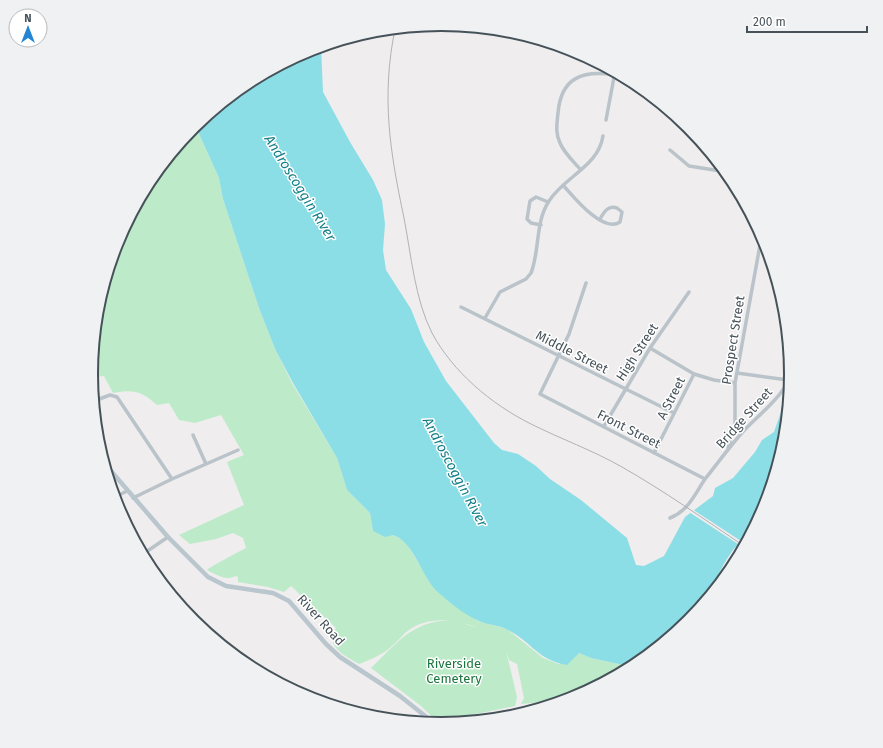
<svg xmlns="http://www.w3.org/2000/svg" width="883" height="748" viewBox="0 0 883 748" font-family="'Fira Sans',sans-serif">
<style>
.green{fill:#bdebc9}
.water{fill:#8cdee6}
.pier{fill:#efeded}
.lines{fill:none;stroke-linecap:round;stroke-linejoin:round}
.street{stroke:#b9c3c9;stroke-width:3.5}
.secondary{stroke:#b9c6ce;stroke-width:4.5}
.highway{stroke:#87a5b9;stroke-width:6}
.rail{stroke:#afb3b7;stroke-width:1}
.labels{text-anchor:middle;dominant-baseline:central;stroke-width:3;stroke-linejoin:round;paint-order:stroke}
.street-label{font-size:13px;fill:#465259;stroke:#fff}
.park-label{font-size:13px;fill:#1c753e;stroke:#fff}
.water-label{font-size:14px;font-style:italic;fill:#147f89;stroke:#fff}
.rim{fill:none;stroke:#465259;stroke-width:2}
</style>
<rect width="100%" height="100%" fill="#efeded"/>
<path class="green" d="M195,125L219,178L223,199L260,311L276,351L292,383L337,458L347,490L370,513L373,531L393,535L406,542L430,583L478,621L507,629L543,658L559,664L579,653L591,658L628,666L650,653L636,665L577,697L568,695V699L546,706L542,702L521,704L524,698L517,664L509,660L506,651L517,697L515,706L471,715L472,721L440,724L421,706L371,668C396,644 415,618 453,621C461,621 469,626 476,627C452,619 427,615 405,633C401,637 397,642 392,646C382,655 372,659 359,664C346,656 334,652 331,636L336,628L291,586L284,592L268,587L238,582V577L236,576C225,581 217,575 207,570C208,568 240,551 246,548L243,538L233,533L216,539L190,544L179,535L244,505L227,462L244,455L221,415L195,423L179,420L169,403L157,405C142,391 133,389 113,393L104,376L96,377L92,372C94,350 94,327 98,305C111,241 149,172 195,125Z"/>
<path class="water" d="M321,47L323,92L350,142L373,180L382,200L385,224L383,250L386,270L411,309L424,342L446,381L494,443L502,450L518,454L536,466L550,479L581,500L627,538L636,565L644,566L664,556L685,517L713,496L715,488L733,478L755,452L762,440L774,432L781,412L788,408C784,449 775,492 754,528C749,538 739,542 733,550C721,566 713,587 703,604L696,612L679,623L670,635L650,653L628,666L591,658L579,653L567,665C537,660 531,641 508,630C499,625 488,625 479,621C465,615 450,603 439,593C421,578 415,542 393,535L385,537L373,531L370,513L347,490L337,458L293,383L276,351L260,311L223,199L219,178L195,125C233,94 273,61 321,47Z"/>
<path class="pier" d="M692,509L744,543L741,546L689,512Z"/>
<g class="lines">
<path class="street" d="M606,120L615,72
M670,150L689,166L727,172
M581,170C574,162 564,153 560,143C555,133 557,123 558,113C561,77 583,70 615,75
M563,185C573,196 603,234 620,222L622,212L617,208C608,205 604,212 600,219
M541,225L531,223L527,219L530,201L536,197L548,202
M586,283L569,334L540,394L705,479C717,464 728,449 740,435C754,418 788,394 791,372
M461,307L674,413
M485,318L500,292L526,279L531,273C540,250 535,222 549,201C565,176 598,167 603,136
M650,348L694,374L714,380L735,383
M737,373L788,380
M94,401L110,395L117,397L172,479
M604,426L650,348L689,292
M193,435L206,464
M728,448L735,426V383L762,234
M654,453L694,374
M115,497L127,491
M133,498L172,479L238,450
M670,518C688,511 695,494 705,479
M143,554L168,537"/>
<path class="secondary" d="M105,464L168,537L208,577L226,586L273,593L289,601L326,644L340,657L400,696L434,723"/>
<path class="highway" d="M730,571L740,554"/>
<path class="rail" d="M395,29C381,97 390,152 404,218C411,254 415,300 432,333C453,372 491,404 531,424C561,439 592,450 622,467C664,491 704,519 744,546"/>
</g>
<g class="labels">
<g class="street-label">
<text transform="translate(733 340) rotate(-81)">Prospect Street</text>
<text transform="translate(572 352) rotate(27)">Middle Street</text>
<text transform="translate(637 352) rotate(-57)">High Street</text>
<text transform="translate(671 398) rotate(-63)">A Street</text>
<text transform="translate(744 418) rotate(-48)">Bridge Street</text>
<text transform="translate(629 429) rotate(27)">Front Street</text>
<text transform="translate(321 620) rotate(48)">River Road</text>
</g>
<g class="park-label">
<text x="454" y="663">Riverside<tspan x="454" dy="15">Cemetery</tspan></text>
</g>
<g class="water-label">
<text transform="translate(300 188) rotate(58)">Androscoggin River</text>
<text transform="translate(455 472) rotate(62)">Androscoggin River</text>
</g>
</g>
<path d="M0 0H883V748H0ZM98 374a343 343 0 1 1 686 0a343 343 0 1 1-686 0Z" fill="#f0f1f2" fill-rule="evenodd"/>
<path class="rim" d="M98 374a343 343 0 1 1 686 0a343 343 0 1 1-686 0Z"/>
<g transform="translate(28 28)"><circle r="19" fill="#ffffff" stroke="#b5babd"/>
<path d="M0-3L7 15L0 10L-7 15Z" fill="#2385d3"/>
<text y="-6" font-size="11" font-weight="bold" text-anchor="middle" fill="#465259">N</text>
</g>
<path d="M747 26v6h120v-6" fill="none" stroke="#465259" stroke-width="2"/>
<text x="753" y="26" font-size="12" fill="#465259" stroke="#ffffff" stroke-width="3" paint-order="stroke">200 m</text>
</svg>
